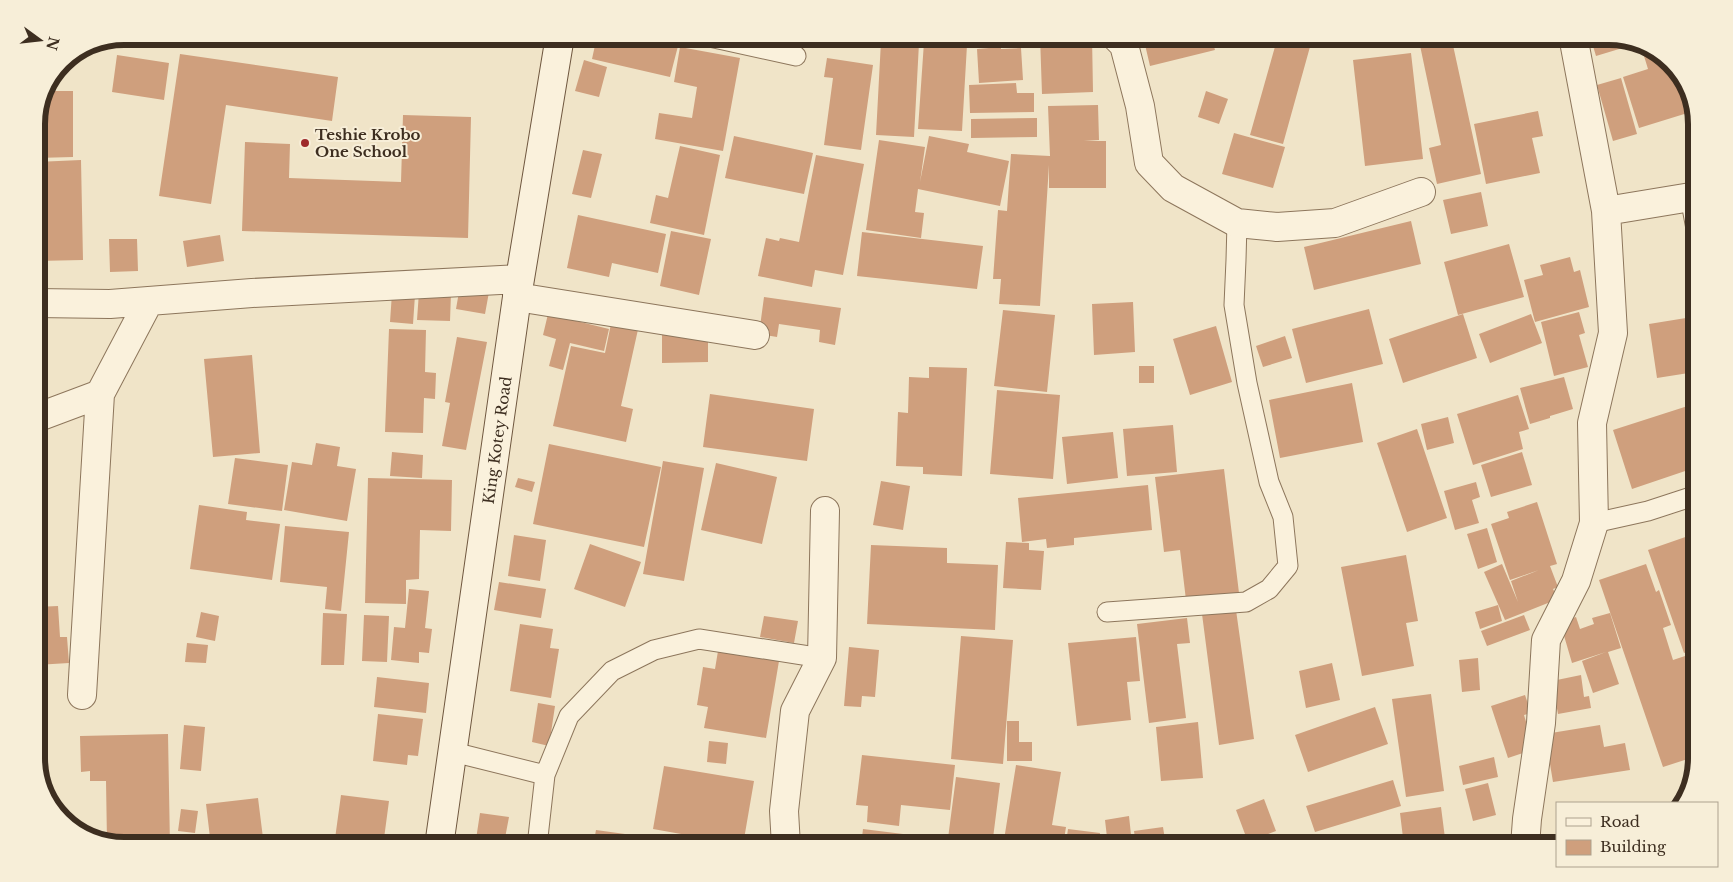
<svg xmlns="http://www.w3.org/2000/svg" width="1733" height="882" viewBox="0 0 1733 882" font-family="'Libre Baskerville',serif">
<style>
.building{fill:#cf9f7d}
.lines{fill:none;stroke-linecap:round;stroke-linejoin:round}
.lane-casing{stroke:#8d765c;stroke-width:21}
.street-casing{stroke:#8d765c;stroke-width:30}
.secondary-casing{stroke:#6f573f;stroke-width:30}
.lane{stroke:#faf1dc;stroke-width:19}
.street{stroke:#faf1dc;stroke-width:28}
.secondary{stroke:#faf1dc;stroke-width:28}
.poi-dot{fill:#9e2a2b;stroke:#f7eed8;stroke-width:2}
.labels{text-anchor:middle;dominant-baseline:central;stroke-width:4;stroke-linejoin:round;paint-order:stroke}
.poi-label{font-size:15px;font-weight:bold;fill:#3d2e20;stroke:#f7eed8;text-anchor:start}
.street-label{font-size:15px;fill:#3d2e20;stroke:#f7eed8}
.rim{fill:none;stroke:#3d2e20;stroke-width:6}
</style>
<rect width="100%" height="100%" fill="#f0e4c8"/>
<path class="building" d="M597,36H636L678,46L670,77L592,59Z
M1040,36H1092L1093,92L1042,94Z
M1143,36H1211L1215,50L1150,66Z
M1215,36H1247V37L1218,45Z
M1278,36H1313L1283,144L1250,135Z
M1339,36H1394V37L1341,47Z
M1418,36H1451L1481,174L1437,184L1429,148L1441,145Z
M1590,36H1609L1639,43L1596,56Z
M881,41L919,43L914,137L876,135Z
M924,42L967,45L962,131L918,129Z
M1640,43L1647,45L1682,76L1694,111L1639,128L1623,77L1648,69Z
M680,47L740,58L723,151L655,139L659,113L692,118L697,87L674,82Z
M1001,47V49L1021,48L1023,80L979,83L977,49Z
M1411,53L1423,159L1365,166L1353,60Z
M180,54L338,77L332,121L226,105L211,204L159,196Z
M117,55L169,63L164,100L112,92Z
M827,58L873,65L861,150L824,145L833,78L824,77Z
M584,60L607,67L599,97L575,91Z
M1621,78L1637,134L1613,141L1597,85Z
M1016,83L1017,93H1034V112L970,113L969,85Z
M49,91H73V157L36,158V119Z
M1206,91L1228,99L1219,124L1198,117Z
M1098,105L1099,140L1084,141H1106V188H1049V165L1040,306L999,304L1001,279H993L998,210L1007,211L1011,154L1050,156L1048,106Z
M1538,111L1543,136L1532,138L1540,173L1486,184L1474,124Z
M403,115L471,117L468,238L242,231L245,142L290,144L289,178L401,182Z
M1037,118V137L971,138V119Z
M1234,133L1285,147L1273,188L1222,174Z
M734,136L813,153L804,194L725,178Z
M929,136L969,144L967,152L1009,161L1000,206L918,189L915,212L924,213L921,238L866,230L879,140L925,147L920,182Z
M680,146L720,155L704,235L650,223L656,195L668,198Z
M583,150L602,154L591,198L572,194Z
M816,155L864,164L843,275L815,270L812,287L758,276L766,238L779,241L780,238L799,242Z
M81,160L83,260L36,261V162Z
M1481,192L1488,226L1451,234L1443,200Z
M578,215L666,234L658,273L612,263L609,277L567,268Z
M1411,221L1421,264L1314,290L1304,247Z
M671,231L711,239L699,295L660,286Z
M862,232L983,246L977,289L857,276Z
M220,235L224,261L187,267L183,241Z
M109,239H137L138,271L110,272Z
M1509,244L1524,297L1458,315L1444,262Z
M1570,257L1574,272L1580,270L1589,307L1535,322L1524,280L1543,275L1540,265Z
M460,286L489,292L485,314L456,309Z
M419,292L451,293L450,321L417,320Z
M392,293L415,295L413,324L390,322Z
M764,297L841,308L835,345L819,342L820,330L779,324L777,337L759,334Z
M1133,302L1135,352L1094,355L1092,304Z
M1369,309L1383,364L1306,383L1292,329Z
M1003,310L1055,315L1047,392L994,386Z
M1579,312L1585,333L1579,335L1588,367L1554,376L1541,322Z
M548,314L609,329L604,351L570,343L563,370L549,366L556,339L543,335Z
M1463,314L1477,358L1403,383L1389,339Z
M1531,314L1542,343L1490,363L1479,334Z
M1686,318L1695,372L1657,378L1649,324Z
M612,319L639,325L621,406L633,409L626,442L553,426L571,346L605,353Z
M662,325H708V362L662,363Z
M1216,326L1232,382L1190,395L1173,339Z
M389,329L426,330L425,372L436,373L435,399L424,398L423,433L385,432Z
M1285,336L1292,358L1263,367L1256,346Z
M457,337L487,342L466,450L442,446L450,403L445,402Z
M252,355L260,453L213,457L204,359Z
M1139,366H1154V383H1139Z
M929,367L967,368L962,476L923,474V467L896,466L898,412L908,413L909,377L929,378Z
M1564,377L1573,409L1550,416V418L1530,424L1520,388Z
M1352,383L1363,442L1280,458L1269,400Z
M997,390L1060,395L1053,479L990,474Z
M710,394L814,409L807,461L703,447Z
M1518,395L1529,429L1519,432L1523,449L1473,465L1457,414Z
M1697,403V467L1632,489L1613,430Z
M1448,417L1454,443L1427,450L1421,424Z
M1173,425L1177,472L1127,476L1123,429Z
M1417,429L1447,518L1407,532L1377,443Z
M1113,432L1118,478L1067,484L1062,437Z
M316,443L340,447L337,466L356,469L347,521L284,510L292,462L312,465Z
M549,444L661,467L644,547L533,524Z
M392,452L423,455L422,478L390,476Z
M1522,452L1532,485L1491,497L1481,465Z
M235,458L288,465L282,511L228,504Z
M663,461L704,468L684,581L643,574Z
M716,463L777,477L762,544L701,530Z
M1224,469L1239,593L1186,600L1180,550L1164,552L1155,477Z
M1697,472V489L1691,491L1686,475Z
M368,478L452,480L451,531L420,530L419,579L406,580V604L365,603Z
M518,478L535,482L532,492L515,487Z
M881,481L910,486L903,530L873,525Z
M1476,482L1480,497L1472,500L1479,523L1455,530L1444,491Z
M1148,485L1152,530L1074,538V545L1047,548L1046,539L1022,542L1018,498Z
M1537,502L1557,564L1550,566L1558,587L1553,589L1558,599L1505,620L1484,572L1502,564L1518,602L1511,581L1539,570L1510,580L1491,524L1509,518L1507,512Z
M199,505L247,512L246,520L280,524L272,580L190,569Z
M285,526L349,532L341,611L325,609L327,587L280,582Z
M1487,528L1497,562L1478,569L1467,534Z
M1694,534L1697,541V648L1684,653L1648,550Z
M514,535L546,540L540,581L508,576Z
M1006,542L1029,543V550L1044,551L1041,590L1003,588Z
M590,544L641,562L625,607L574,589Z
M871,545L947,548V563L998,565L995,630L867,624Z
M1406,555L1418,621L1406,623L1414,666L1362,676L1341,567Z
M1646,564L1656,592L1659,590L1671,625L1663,628L1673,660L1685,656L1694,683L1685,686L1697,722V756L1663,767L1599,580Z
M499,582L546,589L541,618L494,610Z
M409,589L429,591L425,628L432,629L429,653L419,652V663L391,660L394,627L405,628Z
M1498,605L1502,621L1480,629L1475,612Z
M58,606L60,637H67L69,663L36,665V607Z
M1236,610L1254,739L1219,745L1202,614Z
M201,612L219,616L215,641L196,637Z
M323,613L347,614L344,665H321Z
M1610,613L1621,648L1608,652L1619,684L1593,693L1582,661L1606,652L1572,663L1560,622L1576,617L1580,629L1594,624L1592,618Z
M364,615L389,616L387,662L362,661Z
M1524,615L1530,630L1487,646L1481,631Z
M764,616L798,621L794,643L760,637Z
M1187,618L1190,643L1177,644L1186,718L1149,723L1137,624Z
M520,624L553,629L550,648L559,649L551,698L510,691Z
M961,636L1013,640L1003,764L951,759Z
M1136,637L1140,681L1127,682L1131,720L1077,726L1068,643Z
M187,643L208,645L206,663L185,662Z
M849,647L879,650L875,697L862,696L861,707L844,706Z
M718,651L779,661L766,738L704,728L708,707L697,705L703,667L715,669Z
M1478,658L1480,690L1462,692L1459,660Z
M1332,663L1340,700L1306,708L1299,671Z
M1581,675L1584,697L1589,696L1591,708L1558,714L1552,681Z
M377,677L429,683L426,713L374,707Z
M1431,694L1444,791L1406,797L1392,699Z
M1525,695L1531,713L1524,715L1530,735L1532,750L1508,758L1491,706Z
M538,703L555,706L549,746L532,742Z
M1375,707L1388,744L1308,772L1295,735Z
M378,714L423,719L418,756L408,755L407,765L373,761Z
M1007,721H1019V742H1032V761H1007Z
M1198,722L1203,778L1161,781L1156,727Z
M184,725L205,727L201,771L180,769Z
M1600,725L1604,747L1625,743L1630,770L1553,782L1545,734Z
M168,734L170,846H124L107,842L106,781H90V771L81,772L80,736Z
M709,741L728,743L726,764L707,762Z
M47,753L50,788H45L36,764V754Z
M862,755L955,765L950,810L901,805L899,826L867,822L868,806L856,805Z
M1494,757L1498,777L1463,785L1459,766Z
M1016,765L1061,772L1052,825L1066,827L1063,846H1003Z
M664,766L754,781L743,845L653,829Z
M956,777L1000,783L992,846H947Z
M1393,780L1401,806L1315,832L1306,806Z
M1488,783L1496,815L1473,821L1465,789Z
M341,795L389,801L383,846H334Z
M258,798L264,846H211L206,804Z
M1264,799L1276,831L1248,842L1236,810Z
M1441,807L1446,846H1404L1400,813Z
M181,809L198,811L195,833L178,831Z
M480,813L509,817L505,838L512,839L511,846H475Z
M1129,816L1132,844L1108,846L1105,820Z
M1163,827L1166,846H1136L1134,831Z
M863,829L903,834L901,846H861Z
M1068,829L1100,833L1098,846L1066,843Z
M596,830L625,834L623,846H593Z"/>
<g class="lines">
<g class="lane-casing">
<path id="lane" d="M705,36L796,56
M1690,197L1697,234
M1594,523L1648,511L1697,495
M1107,612L1246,602L1269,589L1288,566L1283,517L1269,482L1247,383L1234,305L1236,260L1237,223
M453,752L545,775
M537,846L545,775L569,716L612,671L654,650L699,639L822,658"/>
</g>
<g class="street-casing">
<path id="street" d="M1115,36L1124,45L1140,106L1149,163L1173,188L1237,223L1277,227L1335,223L1421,192
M1606,211L1697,196
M517,297L755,335
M36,303L110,304L252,293L519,279
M36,418L100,394
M82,695L100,394L149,301
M786,846L784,811L795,711L822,658L825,511
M1525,846L1527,819L1541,723L1546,640L1576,581L1594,523L1592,423L1613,333L1606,211L1573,36"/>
</g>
<g class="secondary-casing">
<g id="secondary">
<path id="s1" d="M439,846L517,297L560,36"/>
</g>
</g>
<use href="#lane" class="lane"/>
<use href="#street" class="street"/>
<use href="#secondary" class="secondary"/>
</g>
<circle class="poi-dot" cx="305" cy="143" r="5"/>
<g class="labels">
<g class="poi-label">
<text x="315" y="134">Teshie Krobo<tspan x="315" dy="17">One School</tspan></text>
</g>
<g class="street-label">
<text stroke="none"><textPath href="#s1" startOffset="410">King Kotey Road</textPath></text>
</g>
</g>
<path d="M0 0H1733V882H0ZM124 45H1609A79 79 0 0 1 1688 124V758A79 79 0 0 1 1609 837H124A79 79 0 0 1 45 758V124A79 79 0 0 1 124 45Z" fill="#f7eed8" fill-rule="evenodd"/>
<path class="rim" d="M124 45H1609A79 79 0 0 1 1688 124V758A79 79 0 0 1 1609 837H124A79 79 0 0 1 45 758V124A79 79 0 0 1 124 45Z"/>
<rect x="1556" y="802" width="162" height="65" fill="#f7eed8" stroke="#ada18e"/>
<rect x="1566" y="818" width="25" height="8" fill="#faf1dc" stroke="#ada18e"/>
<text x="1600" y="827" font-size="15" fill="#3d2e20">Road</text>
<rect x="1566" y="840" width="25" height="15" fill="#cf9f7d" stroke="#ada18e"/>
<text x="1600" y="852" font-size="15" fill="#3d2e20">Building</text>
<g transform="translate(40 40) rotate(105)" stroke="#f7eed8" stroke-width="4" paint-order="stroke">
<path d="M0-4L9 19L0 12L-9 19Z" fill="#3d2e20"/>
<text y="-8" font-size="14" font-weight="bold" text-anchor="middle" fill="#3d2e20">N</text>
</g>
</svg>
